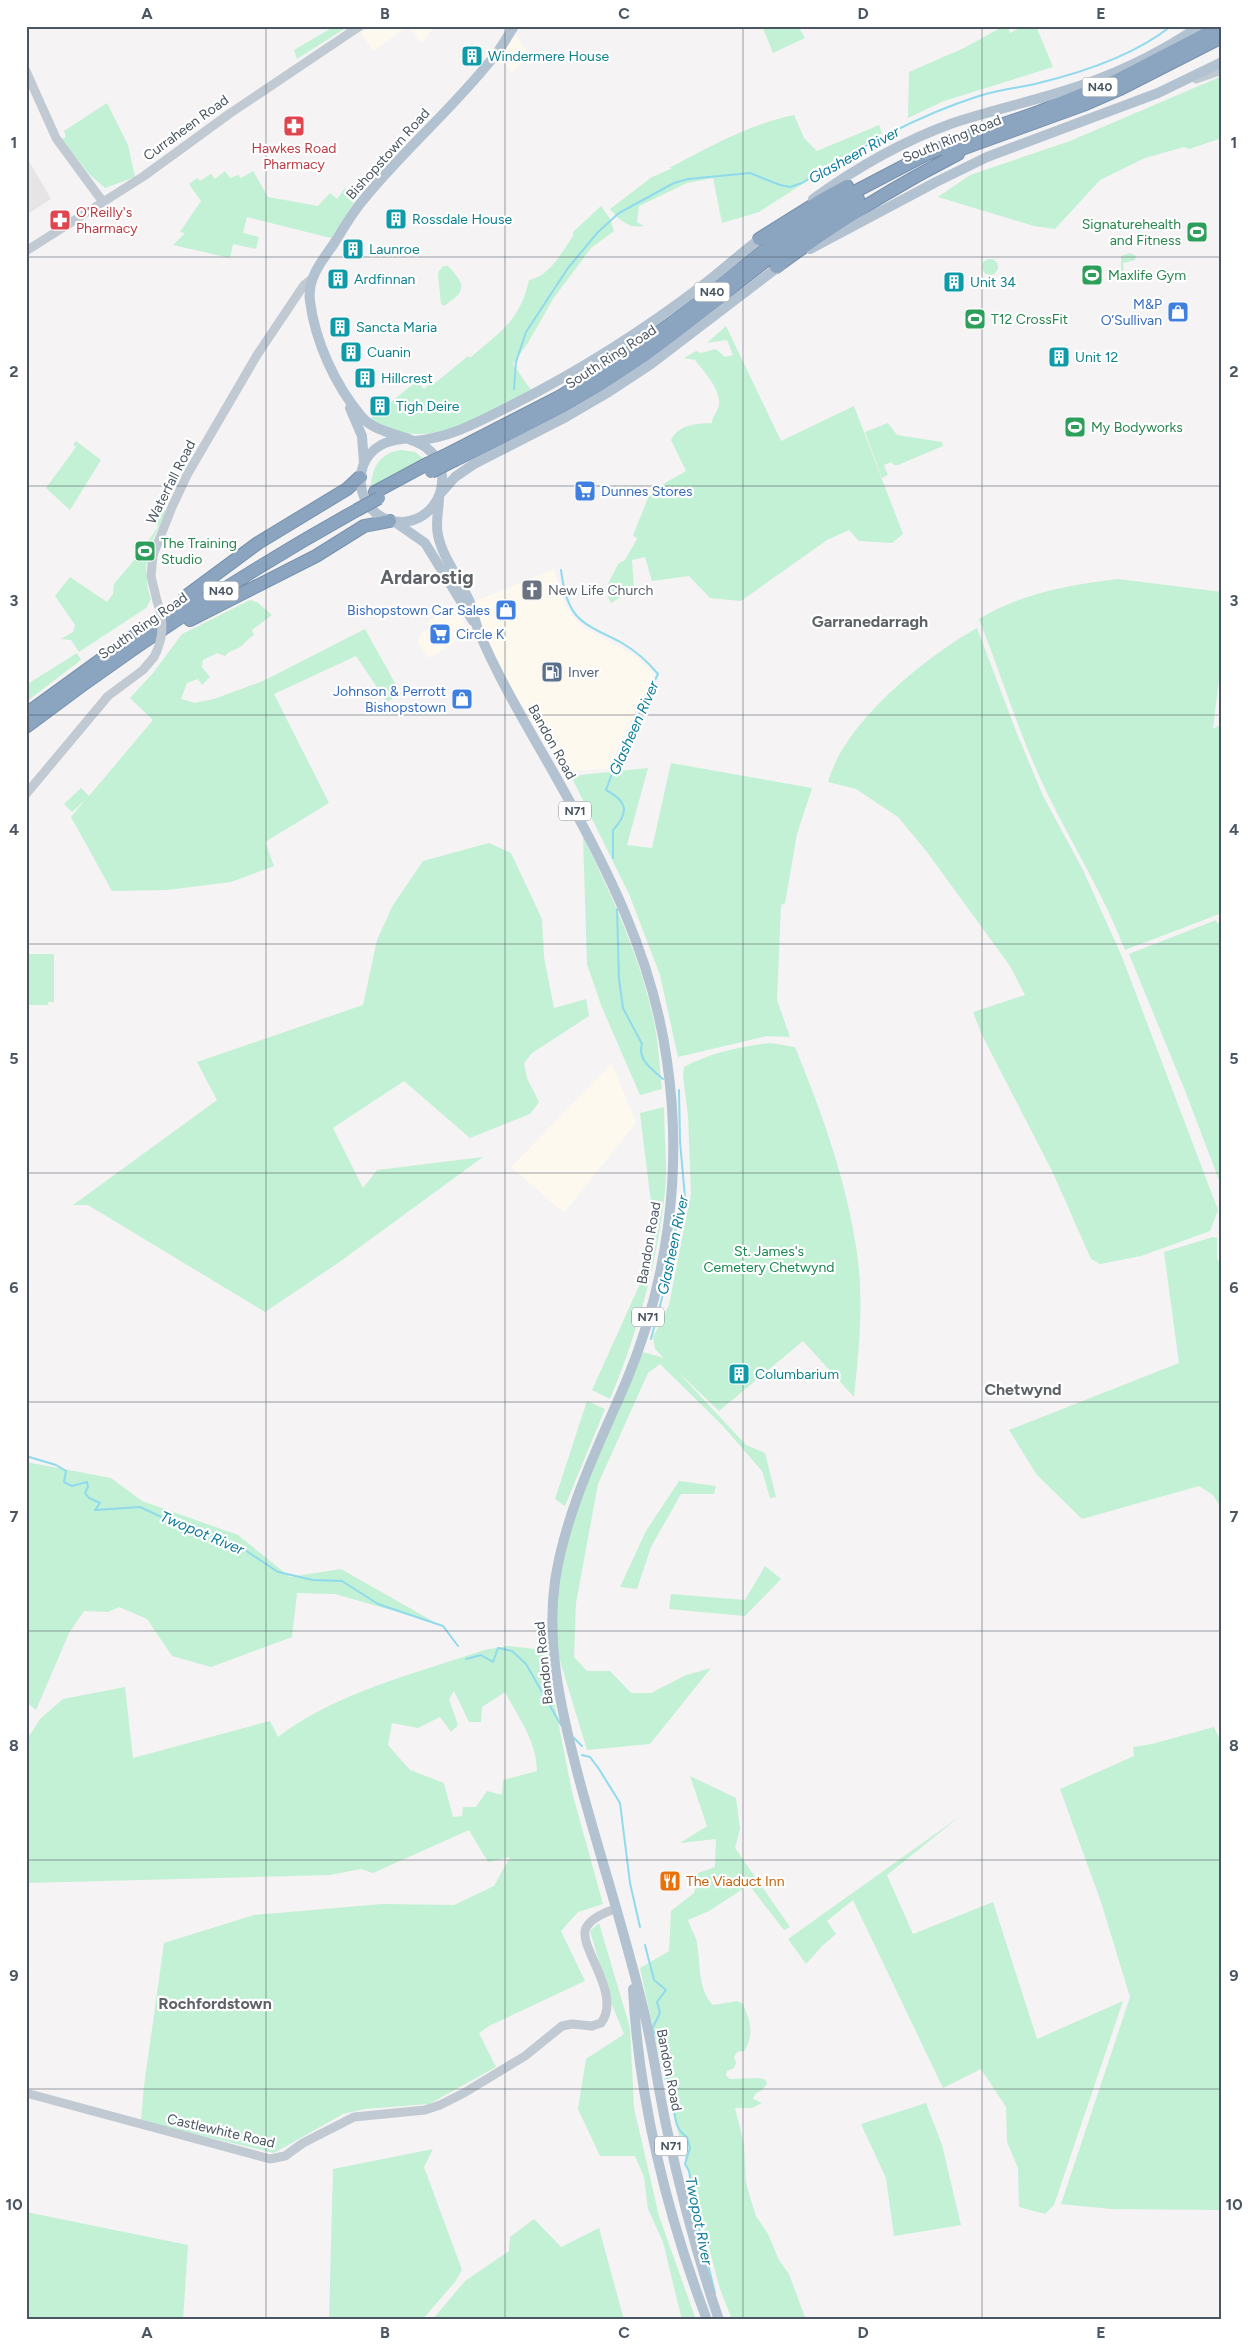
<svg xmlns="http://www.w3.org/2000/svg" width="1248" height="2346" viewBox="0 0 1248 2346" font-family="Figtree,sans-serif">
<style>
.commercial{fill:#fdf9ef}
.education{fill:#e6e4e5}
.green{fill:#c3f1d5;fill-rule:evenodd}
.lines{fill:none;stroke-linecap:round;stroke-linejoin:round}
.stream{stroke:#90daee;stroke-width:2}
.highway-casing{stroke:#7690ad;stroke-width:14}
.minor{stroke:#c1cad2;stroke-width:9}
.major{stroke:#b3c2d1;stroke-width:10}
.highway{stroke:#8ba5c1;stroke-width:12}
.highway-bridge-casing{stroke:#7690ad;stroke-width:14;stroke-linecap:butt}
.minor-bridge{stroke:#c1cad2;stroke-width:9}
.highway-bridge{stroke:#8ba5c1;stroke-width:12}
.grid{fill:none;stroke:#4a5661;stroke-width:1;stroke-opacity:0.55}
.labels{text-anchor:middle;dominant-baseline:central;stroke-width:4.5;stroke-linejoin:round;paint-order:stroke}
.shield{fill:#fff;stroke:#808990;stroke-width:1}
.shield-label{font-size:12px;font-weight:bold;fill:#4a5661}
.culture-label{font-size:14px;fill:#0d838f;stroke:#fff;text-anchor:start}
.street-label{font-size:14px;fill:#4a5661;stroke:#fff}
.health-label{font-size:14px;fill:#be3a42;stroke:#fff}
.leisure-label{font-size:14px;fill:#27864d;stroke:#fff;text-anchor:start}
.shop-label{font-size:14px;fill:#366cbe;stroke:#fff;text-anchor:end}
.worship-label{font-size:14px;fill:#5b616d;stroke:#fff;text-anchor:start}
.service-label{font-size:14px;fill:#4e5e75;stroke:#fff;text-anchor:start}
.park-label{font-size:14px;fill:#17864f;stroke:#fff}
.food-label{font-size:14px;fill:#c56008;stroke:#fff;text-anchor:start}
.water-label{font-size:15px;font-style:italic;fill:#0c7c9b;stroke:#fff}
.quarter-label{font-size:16px;font-weight:bold;fill:#5f6368;stroke:#fff}
.district-label{font-size:19px;font-weight:bold;fill:#5f6368;stroke:#fff}
.neatline{fill:none;stroke:#4a5661;stroke-width:2}
.grid-label{font-size:16px;text-anchor:middle;font-weight:bold;fill:#4a5661}
</style>
<rect width="100%" height="100%" fill="#f5f3f3"/>
<path class="commercial" d="M372,26H435L422,43L407,27L373,51L361,33Z
M514,33L531,56L511,73L503,60V52Z
M554,569L566,607L583,627L637,657L654,674L608,769L563,771L501,671L473,602Z
M454,605L469,633L429,658L421,648L418,642L419,636L430,627L427,623Z
M612,1063L636,1123L564,1213L511,1167Z"/>
<path class="education" d="M26,156L51,199L26,215Z"/>
<path class="green" d="M335,26H343L344,29L297,59L294,50Z
M767,26H798L805,38L773,53L763,28Z
M1004,26H1007L1010,33L1024,26H1036L1053,67L944,101L908,118L909,72L964,48Z
M1222,76V138L1189,149L1184,147L1145,158L1100,180L1055,229L1034,226L938,197L970,175L1070,141Z
M107,103L128,145L135,177L105,188L89,174L62,139L66,137L64,131Z
M794,115L804,138L817,151L879,125L882,133L759,212L722,223L713,178L687,183L639,206L637,222L644,226C629,229 619,220 610,209L652,177L673,168H669C709,147 750,124 794,115Z
M225,171L230,178L238,175L241,178L253,171L268,197L318,206L330,193L337,199L345,188L354,197L355,201L331,238L247,217L243,233L259,237L256,249L233,244L230,258L173,245L185,233L180,232L201,201L189,184L197,178L200,181L211,174L215,179Z
M601,206L610,219L614,231L591,248L553,299L529,341L513,364L531,390C487,412 441,447 391,429C384,426 376,424 371,418L417,381L424,389L432,382L434,384L468,356L470,358C500,332 520,321 529,280C549,277 562,252 573,236V232Z
M1130,253L1136,256L1135,260L1123,263L1125,285L1121,271V256Z
M982 267a8 8 0 1 1 16 0a8 8 0 1 1-16 0Z
M443,266H448C466,285 467,291 444,306L441,304L438,275L439,271Z
M726,326L781,441L854,406L903,534L892,543L859,541L849,530L827,540L741,601L710,598L689,576L652,581L645,557L632,560L634,589L611,603L605,590L618,564L625,560L637,539L633,535L651,491L686,471L671,440C679,424 696,424 712,423C712,416 718,412 719,405C721,389 704,372 695,360L684,358L696,351L701,353L716,349L725,357L733,355L727,340L707,343Z
M888,423L897,435L942,442L943,446L898,465H894L891,462L884,465L888,475L882,478L865,432Z
M76,441L101,460L70,510L46,488L76,447L73,444Z
M401,450L415,452L424,459L371,487C372,467 380,453 401,450Z
M161,508L166,511L149,548L145,545L158,527L156,521Z
M141,552L146,553L148,558L146,568L148,589L151,599L146,608L79,652L71,640L61,639L73,632L75,625L55,596L70,577L107,602L113,594L114,584Z
M1118,579L1222,592V678H1219L1213,729L1222,724V913L1125,950C1104,895 1073,846 1047,793C1020,737 1002,677 979,619C1022,593 1069,585 1118,579Z
M250,600L257,602L272,615L252,630L254,635C248,638 245,644 240,647C234,651 231,649 225,656L217,653L203,660L202,667L210,677L202,685L198,679L187,683L181,699L195,703L214,699L263,681L365,629L401,694L387,702L356,656L274,694L329,803L265,842L274,866L231,882L167,890L112,891L71,817L85,800L72,812L64,804L81,788L89,796L153,720L130,698L153,673L182,634Z
M977,628L1016,731L1043,796L1083,870L1122,957L1218,1210L1210,1231L1141,1256L1100,1264L1091,1259L1053,1173L982,1035L973,1012L1025,995L1010,966L927,852L898,817L856,789L828,782C845,722 924,658 977,628Z
M77,653L81,660L26,702V685Z
M671,763L812,788L797,834L785,903L781,905L777,1000L790,1037L767,1036L678,1057L660,975L629,894L571,776L648,768L627,845L652,848Z
M583,837C610,892 637,949 651,1009C658,1034 659,1062 662,1089L640,1095L601,1005L587,964Z
M489,843L511,853L542,919L544,957L554,1008L586,999L589,1016L532,1053L524,1063L527,1078L539,1102L530,1114L470,1138L404,1081L333,1128L363,1188L377,1170L483,1157L338,1263L265,1312L88,1205H73L217,1100L197,1062L363,1005L377,940L393,905L423,861Z
M1216,920L1217,923L1222,922V1188L1186,1093L1129,954Z
M26,954H54V1002H48V1005H26Z
M770,1043L795,1047C822,1113 847,1182 857,1253C864,1301 859,1350 854,1397L803,1341L719,1411L677,1371L746,1445L765,1453L776,1497L770,1498L762,1471L722,1425L660,1364L648,1373L598,1484L576,1603L574,1657L587,1671H610L631,1693H651L686,1675L711,1668L650,1744L587,1750L557,1651V1592L572,1520L643,1352L664,1358L655,1349L653,1337L669,1305L691,1193L688,1116L683,1076L684,1067C709,1053 742,1046 770,1043Z
M664,1107C664,1135 668,1164 665,1192C657,1263 638,1332 610,1399L592,1390L649,1264L652,1211L640,1113Z
M1213,1237L1217,1238V1259L1222,1265V1509L1213,1495L1199,1486L1082,1519L1037,1475L1009,1430L1179,1363L1164,1252Z
M587,1401L605,1409L565,1506L555,1499Z
M26,1462L111,1478L142,1501L238,1535L290,1577L341,1569L436,1623L335,1594L297,1593L292,1637L211,1667L172,1656L147,1619L119,1607L108,1612L84,1611L69,1633L36,1710L26,1702Z
M679,1481L716,1486L714,1494H681L651,1547L637,1589L620,1587L646,1531Z
M765,1566L781,1579L745,1616L669,1609L671,1594L745,1600Z
M507,1646L544,1650L572,1792L603,1904L578,1912L561,1931L585,1981L489,2026L479,2033L496,2067L429,2104L365,2109L343,2114L274,2153L141,2121L144,2086L164,1943L254,1915L382,1904L454,1905L494,1886L510,1857L488,1862L469,1830L373,1873L361,1869L330,1875L26,1883V1736L30,1735L40,1719L63,1699L125,1687L133,1758L270,1721L278,1737C337,1692 414,1674 484,1650ZM454,1691L469,1722H481L482,1707L505,1692C518,1717 537,1742 537,1771L503,1780L502,1795L487,1791L476,1807H463L462,1816L453,1817L444,1783L410,1770L388,1745L392,1723L418,1728L440,1717L451,1732L458,1725L449,1699Z
M1214,1727L1222,1745V2210L1111,2209L1061,2204L1130,1997L1101,1902L1060,1789L1134,1756L1133,1747L1152,1744Z
M690,1776L736,1798L740,1829L735,1848L790,1927L784,1930L749,1885L709,1911L688,1920C690,1927 694,1933 696,1939C701,1959 697,1990 713,2005L737,2001L743,2004C750,2020 755,2036 744,2051L737,2052L734,2057L736,2063L734,2068L727,2071L726,2076L730,2079L760,2078L766,2080L767,2084L762,2090L755,2094L753,2099L762,2103L752,2108H735L744,2144L746,2183L750,2197L756,2216L768,2234L779,2260L789,2274L806,2320H732L720,2289L664,2079L640,1968L669,1951L671,1911L694,1893L698,1873L715,1867L716,1839L680,1843L707,1826Z
M959,1817L887,1875L913,1934L993,1902L1037,2039L1123,2001L1054,2205L1045,2214L1019,2207L1018,2168L1007,2142L1006,2107L981,2069L943,2088L853,1900L827,1921L836,1934L822,1946L806,1964L788,1939Z
M599,1923L630,2028L634,2108L659,2216L696,2320H682L663,2242L648,2209L644,2177L635,2156H600L578,2109L586,2059L624,2034L611,2002L590,1931Z
M926,2103L942,2145L961,2225L894,2236L886,2178L861,2124Z
M433,2149L424,2167L462,2270L455,2282L422,2320H329L333,2169Z
M26,2212L188,2245L183,2320H26Z
M534,2219L561,2247L599,2228L624,2320H432L465,2281L509,2251L510,2237Z"/>
<g class="lines">
<path class="stream" d="M514,389L516,362L526,332L568,268L598,232L619,213L674,183L688,179L750,173L780,185L790,187L802,183C858,149 916,116 979,96C997,90 1016,88 1035,84C1081,73 1134,56 1171,26
M561,570C563,585 566,603 576,615C587,628 608,635 622,643C636,651 648,662 658,674L616,763L606,790C627,801 630,812 613,830V858
M617,909L619,979L623,1008L642,1044C637,1060 652,1069 663,1079
M651,1339L669,1272L677,1219L685,1198L680,1141L679,1090
M26,1456L56,1465L66,1471L64,1482L72,1486L87,1482L88,1487L85,1493L89,1498L100,1503L95,1510L140,1507L185,1528L236,1544L278,1572L313,1580L342,1581L378,1604L443,1626L458,1646
M466,1659L481,1655L493,1662L498,1648L512,1651L526,1664L561,1725
M573,1737L582,1746
M582,1755L590,1757L599,1769L620,1803L630,1883L640,1927
M645,1945L654,1980L666,1990L657,2002L660,2013L652,2029L662,2044L664,2057L671,2070L667,2077C668,2083 671,2090 672,2096C676,2111 672,2128 687,2137L690,2148L685,2164L689,2171L698,2224L715,2293"/>
<g class="highway-casing">
<path id="highway" d="M948,154L1083,105L1122,88L1222,37
M759,239L823,199L847,186
M776,267C833,225 895,186 958,154
M450,453L559,397L612,365L676,320L780,238L839,200L927,154L974,134L1036,113L1117,80L1221,26
M455,460C521,428 590,395 650,351C720,301 782,240 858,199
M375,492L427,464
M185,597L258,543L347,489L360,477
M190,620L316,556L364,526L390,521
M26,714L128,640L197,596
M26,727C131,647 242,574 357,510"/>
</g>
<path class="minor" d="M26,71L56,138L103,202
M1196,79L1222,70
M26,251L144,176L229,114L360,26
M157,601L151,576L153,555L172,507L187,475L257,355L304,285L313,278
M26,794L108,696L143,670L154,657
M26,2093L270,2159L285,2156L303,2143L354,2117L425,2110L440,2105L464,2093L525,2056L562,2026L572,2024L592,2026L601,2023C623,1994 577,1946 586,1928C591,1918 606,1912 615,1909"/>
<path class="major" d="M813,199C856,168 903,141 953,123C998,108 1044,99 1088,83C1127,69 1166,49 1200,26
M810,249L936,182L987,157L1158,93L1222,62
M350,408L362,436L364,463
M407,438C398,440 389,440 381,445C344,466 361,524 403,522C415,521 426,515 433,506C440,497 443,487 442,476C436,429 383,443 361,416C335,385 315,341 310,301C307,279 321,262 333,245C343,229 352,213 364,199C404,150 453,108 492,59C501,49 507,37 514,26
M415,441C453,437 480,421 514,404C581,370 644,330 703,285C724,269 744,250 765,235
M440,494L455,477L474,464L566,417L607,393L651,364L782,264
M439,497C439,510 435,523 438,535C443,560 462,581 471,605C474,614 475,623 479,632C500,682 529,729 556,777C607,867 653,958 667,1061C683,1169 668,1282 626,1382C598,1447 566,1510 555,1581C546,1645 561,1709 577,1771C598,1851 625,1931 644,2012C653,2049 658,2087 666,2125C680,2191 697,2256 719,2320
M395,522L425,543L473,621
M633,1989C639,2102 667,2214 707,2320"/>
<use href="#highway" class="highway"/>
<g class="highway-bridge-casing">
<path id="highway-bridge" d="M427,464L450,453
M431,472L455,460
M357,510L379,498"/>
</g>
<path class="minor-bridge" d="M154,657C164,638 164,621 157,601"/>
<use href="#highway-bridge" class="highway-bridge"/>
</g>
<path class="grid" d="M266,26V2320M505,26V2320M743,26V2320M982,26V2320M26,257H1222M26,486H1222M26,715H1222M26,944H1222M26,1173H1222M26,1402H1222M26,1631H1222M26,1860H1222M26,2089H1222"/>
<defs>
<g id="building-square" transform="scale(1.125)"><rect x="-9" y="-9" width="18" height="18" rx="4" fill="#0f9aa8" stroke="#fff"/><path d="M-4-6H4V6H1V3H-1V6H-4ZM-2.5-4.3h1.7v1.8h-1.7ZM.8-4.3h1.7v1.8H.8ZM-2.5-1h1.7V.8h-1.7ZM.8-1h1.7V.8H.8Z" fill="#fff"/></g>
<g id="pharmacy-square" transform="scale(1.125)"><rect x="-9" y="-9" width="18" height="18" rx="4" fill="#e0444e" stroke="#fff"/><path d="M-2-6h4v4h4v4h-4v4h-4v-4h-4v-4h4Z" fill="#fff"/></g>
<g id="stadium-square" transform="scale(1.125)"><rect x="-9" y="-9" width="18" height="18" rx="4" fill="#2e9e5b" stroke="#fff"/><path d="M0-5a6.5 5 0 1 0 0 10a6.5 5 0 1 0 0-10ZM-3.5-1.8h7v3.6h-7Z" fill="#fff"/></g>
<g id="shop-square" transform="scale(1.125)"><rect x="-9" y="-9" width="18" height="18" rx="4" fill="#3f7fe0" stroke="#fff"/><path d="M-5-2.5h2.3a2.7 3.5 0 0 1 5.4 0H5L5.5 6h-11ZM-1.5-2.5h3a1.5 2.3 0 0 0-3 0Z" fill="#fff"/></g>
<g id="supermarket-square" transform="scale(1.125)"><rect x="-9" y="-9" width="18" height="18" rx="4" fill="#3f7fe0" stroke="#fff"/><path d="M-6-5.5h2.5l.6 2H6L4.5 2H-2.5L-4.4-4H-6ZM-1.5 3.2a1.3 1.3 0 1 0 .1 0ZM3 3.2a1.3 1.3 0 1 0 .1 0Z" fill="#fff"/></g>
<g id="church-square" transform="scale(1.125)"><rect x="-9" y="-9" width="18" height="18" rx="4" fill="#6b7280" stroke="#fff"/><path d="M-1.2-6h2.4v3.5h3.3v2.4h-3.3V6h-2.4V-.1h-3.3v-2.4h3.3Z" fill="#fff"/></g>
<g id="fuel-square" transform="scale(1.125)"><rect x="-9" y="-9" width="18" height="18" rx="4" fill="#5c6f8a" stroke="#fff"/><path d="M-5.5-6h7V0h2V4h1.3V-2.5L3-4.5l.8-.8L6-3V5H2.5V1h-1V6h-7ZM-4.2-4.7v3.2H.2V-4.7Z" fill="#fff"/></g>
<g id="restaurant-square" transform="scale(1.125)"><rect x="-9" y="-9" width="18" height="18" rx="4" fill="#e8710a" stroke="#fff"/><path d="M-5-6h1v4h1v-4h1v4h1v-4h1v5L-1.5 .5V6h-2V.5L-5-1ZM5-6V6H3V1.5H1.5Q1.5-4 5-6Z" fill="#fff"/></g>
</defs>
<g fill-rule="evenodd">
<use href="#building-square" x="472" y="56"/>
<use href="#pharmacy-square" x="294" y="126"/>
<use href="#building-square" x="396" y="219"/>
<use href="#pharmacy-square" x="60" y="220"/>
<use href="#stadium-square" x="1197" y="232"/>
<use href="#building-square" x="353" y="249"/>
<use href="#stadium-square" x="1092" y="275"/>
<use href="#building-square" x="338" y="279"/>
<use href="#building-square" x="954" y="282"/>
<use href="#shop-square" x="1178" y="312"/>
<use href="#stadium-square" x="975" y="319"/>
<use href="#building-square" x="340" y="327"/>
<use href="#building-square" x="351" y="352"/>
<use href="#building-square" x="1059" y="357"/>
<use href="#building-square" x="365" y="378"/>
<use href="#building-square" x="380" y="406"/>
<use href="#stadium-square" x="1075" y="427"/>
<use href="#supermarket-square" x="585" y="491"/>
<use href="#stadium-square" x="145" y="551"/>
<use href="#church-square" x="532" y="590"/>
<use href="#shop-square" x="506" y="610"/>
<use href="#supermarket-square" x="440" y="634"/>
<use href="#fuel-square" x="552" y="672"/>
<use href="#shop-square" x="462" y="699"/>
<use href="#building-square" x="739" y="1374"/>
<use href="#restaurant-square" x="670" y="1881"/>
</g>
<g class="labels">
<g class="shield">
<rect x="1082.5" y="77.5" width="35" height="19" rx="4"/>
<rect x="694.5" y="282.5" width="35" height="19" rx="4"/>
<rect x="203.5" y="581.5" width="35" height="19" rx="4"/>
<rect x="559" y="801.5" width="32" height="19" rx="4"/>
<rect x="632" y="1307.5" width="32" height="19" rx="4"/>
<rect x="655" y="2136.5" width="32" height="19" rx="4"/>
</g>
<g class="shield-label">
<text x="1100" y="87">N40</text>
<text x="712" y="292">N40</text>
<text x="221" y="591">N40</text>
<text x="575" y="811">N71</text>
<text x="648" y="1317">N71</text>
<text x="671" y="2146">N71</text>
</g>
<g class="culture-label">
<text x="488" y="56">Windermere House</text>
<text x="412" y="219">Rossdale House</text>
<text x="369" y="249">Launroe</text>
<text x="354" y="279">Ardfinnan</text>
<text x="970" y="282">Unit 34</text>
<text x="356" y="327">Sancta Maria</text>
<text x="367" y="352">Cuanin</text>
<text x="1075" y="357">Unit 12</text>
<text x="381" y="378">Hillcrest</text>
<text x="396" y="406">Tigh Deire</text>
<text x="755" y="1374">Columbarium</text>
</g>
<g class="street-label">
<text transform="translate(186 128) rotate(-36)">Curraheen Road</text>
<text transform="translate(952 139) rotate(-22)">South Ring Road</text>
<text transform="translate(388 154) rotate(-48)">Bishopstown Road</text>
<text transform="translate(611 357) rotate(-33)">South Ring Road</text>
<text transform="translate(171 482) rotate(-63)">Waterfall Road</text>
<text transform="translate(143 626) rotate(-35)">South Ring Road</text>
<text transform="translate(552 742) rotate(61)">Bandon Road</text>
<text transform="translate(649 1243) rotate(-80)">Bandon Road</text>
<text transform="translate(544 1663) rotate(-96)">Bandon Road</text>
<text transform="translate(669 2070) rotate(79)">Bandon Road</text>
<text transform="translate(221 2131) rotate(13)">Castlewhite Road</text>
</g>
<g class="health-label">
<text x="294" y="148">Hawkes Road<tspan x="294" dy="16">Pharmacy</tspan></text>
<text x="76" y="212" text-anchor="start">O'Reilly's<tspan x="76" dy="16">Pharmacy</tspan></text>
</g>
<g class="leisure-label">
<text x="1181" y="224" text-anchor="end">Signaturehealth<tspan x="1181" dy="16">and Fitness</tspan></text>
<text x="1108" y="275">Maxlife Gym</text>
<text x="991" y="319">T12 CrossFit</text>
<text x="1091" y="427">My Bodyworks</text>
<text x="161" y="543">The Training<tspan x="161" dy="16">Studio</tspan></text>
</g>
<g class="shop-label">
<text x="1162" y="304">M&amp;P<tspan x="1162" dy="16">O’Sullivan</tspan></text>
<text x="601" y="491" text-anchor="start">Dunnes Stores</text>
<text x="490" y="610">Bishopstown Car Sales</text>
<text x="456" y="634" text-anchor="start">Circle K</text>
<text x="446" y="691">Johnson &amp; Perrott<tspan x="446" dy="16">Bishopstown</tspan></text>
</g>
<g class="worship-label">
<text x="548" y="590">New Life Church</text>
</g>
<g class="service-label">
<text x="568" y="672">Inver</text>
</g>
<g class="park-label">
<text x="769" y="1251">St. James's<tspan x="769" dy="16">Cemetery Chetwynd</tspan></text>
</g>
<g class="food-label">
<text x="686" y="1881">The Viaduct Inn</text>
</g>
<g class="water-label">
<text transform="translate(854 155) rotate(-29)">Glasheen River</text>
<text transform="translate(634 728) rotate(-66)">Glasheen River</text>
<text transform="translate(673 1245) rotate(-78)">Glasheen River</text>
<text transform="translate(202 1533) rotate(23)">Twopot River</text>
<text transform="translate(699 2221) rotate(79)">Twopot River</text>
</g>
<g class="quarter-label">
<text x="870" y="621">Garranedarragh</text>
<text x="1023" y="1389">Chetwynd</text>
<text x="215" y="2003">Rochfordstown</text>
</g>
<g class="district-label">
<text x="427" y="577">Ardarostig</text>
</g>
</g>
<rect width="1248" height="2346" fill="none" stroke="#ffffff" stroke-width="55"/>
<rect x="28" y="28" width="1192" height="2290" class="neatline"/>
<g class="grid-label">
<text x="147" y="19">A</text>
<text x="385" y="19">B</text>
<text x="624" y="19">C</text>
<text x="863" y="19">D</text>
<text x="1101" y="19">E</text>
<text x="14" y="148">1</text>
<text x="1234" y="148">1</text>
<text x="14" y="377">2</text>
<text x="1234" y="377">2</text>
<text x="14" y="606">3</text>
<text x="1234" y="606">3</text>
<text x="14" y="835">4</text>
<text x="1234" y="835">4</text>
<text x="14" y="1064">5</text>
<text x="1234" y="1064">5</text>
<text x="14" y="1293">6</text>
<text x="1234" y="1293">6</text>
<text x="14" y="1522">7</text>
<text x="1234" y="1522">7</text>
<text x="14" y="1751">8</text>
<text x="1234" y="1751">8</text>
<text x="14" y="1981">9</text>
<text x="1234" y="1981">9</text>
<text x="14" y="2210">10</text>
<text x="1234" y="2210">10</text>
<text x="147" y="2338">A</text>
<text x="385" y="2338">B</text>
<text x="624" y="2338">C</text>
<text x="863" y="2338">D</text>
<text x="1101" y="2338">E</text>
</g>
</svg>
